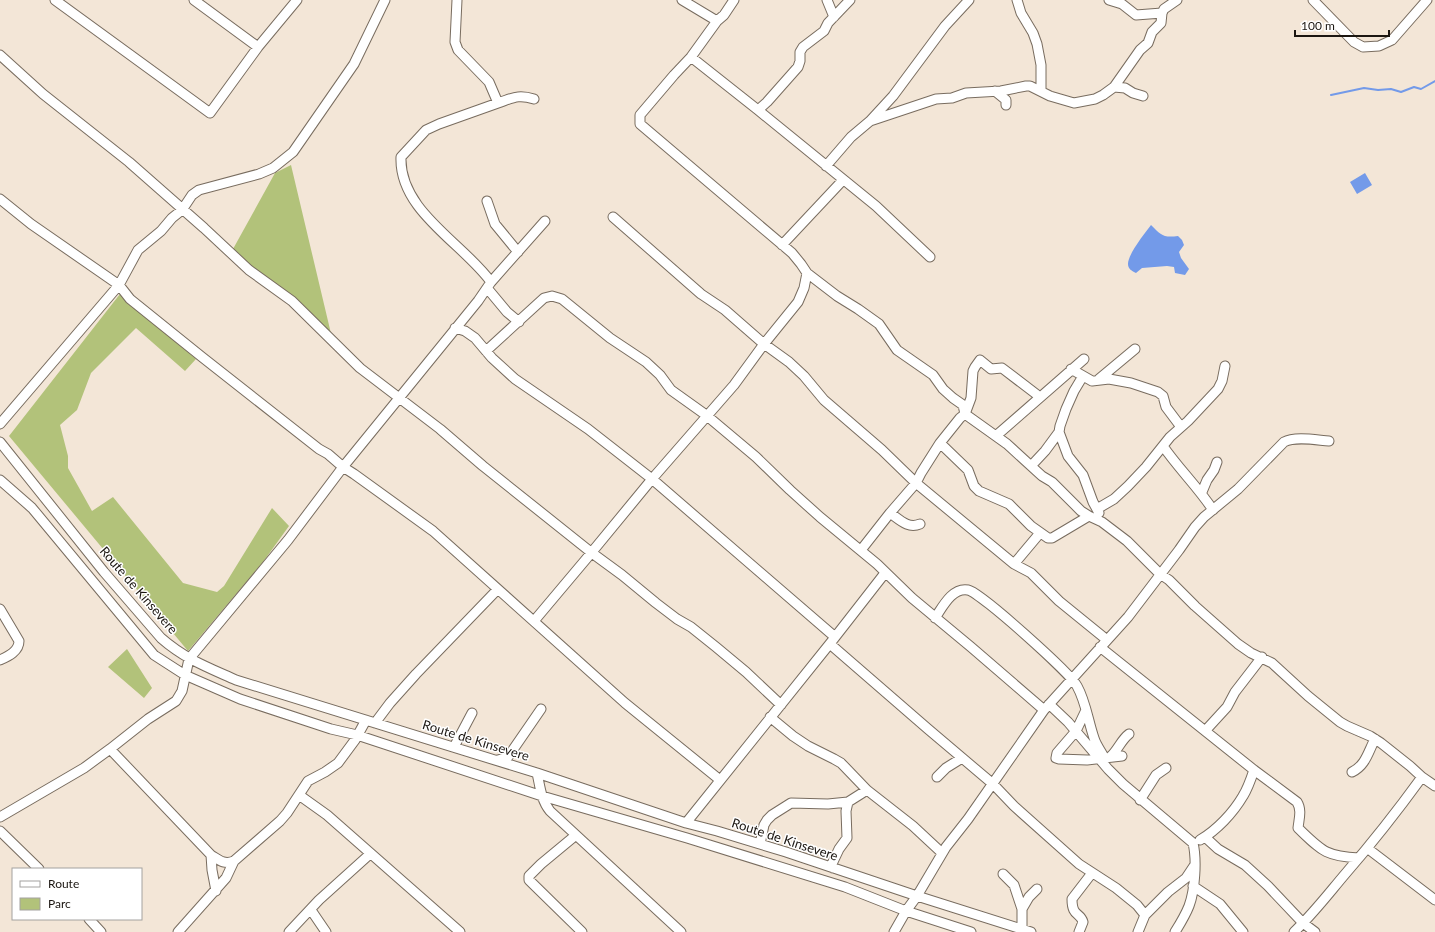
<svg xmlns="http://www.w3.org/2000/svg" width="1435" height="932" viewBox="0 0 1435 932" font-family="Lato,sans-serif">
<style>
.green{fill:#b2c27a}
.water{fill:#739ae9}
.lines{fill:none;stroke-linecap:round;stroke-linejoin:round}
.stream{stroke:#739ae9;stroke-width:2}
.minor-casing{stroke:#786c5f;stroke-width:11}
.minor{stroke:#fff;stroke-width:9}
.labels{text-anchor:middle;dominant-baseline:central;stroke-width:3;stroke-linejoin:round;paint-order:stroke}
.street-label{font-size:13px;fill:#1b1611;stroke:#fff}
</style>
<rect width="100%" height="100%" fill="#f3e6d7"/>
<path class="green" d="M291,165L333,342L233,249L275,173Z
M120,294L196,359L185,371L136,328L91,373L77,410L60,425L68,456V468L92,511L113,497L183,583L217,592L224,586L272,508L289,526L263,562L188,651L9,436Z
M127,649L152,688L144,698L108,667Z"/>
<path class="water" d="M1365,173L1372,185L1357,194L1350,182Z
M1151,225C1161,235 1163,238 1178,236L1182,240L1184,245L1179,252L1181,258L1189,269L1185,275L1175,273L1174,267L1167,266L1142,268L1136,273C1132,271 1128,269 1128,264C1128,254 1145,233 1151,225Z"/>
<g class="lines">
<path class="stream" d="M1331,95L1364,88L1378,90L1391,89L1401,92L1414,87L1421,89L1435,81"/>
<g class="minor-casing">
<path id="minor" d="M55,0L210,113L258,47L297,0
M194,0L258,47
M457,0L455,42L458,50L489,82L498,103L439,124L426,130L401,157C399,211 463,243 491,282
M682,0L717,21
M827,0L834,17
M1017,0L1021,13L1033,33L1037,44L1041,65V91
M1109,0L1122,4L1136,15L1162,13
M1313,0L1354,42L1363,47L1379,46L1392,40L1427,0
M0,55L43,94L129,162L204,228L249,270L292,301L360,368L440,429L483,466L592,553L622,575L656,603L677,619L691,627L716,647L746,672L781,705
M691,57L758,110L876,206L930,257
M1114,87L1125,88L1133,93L1143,96
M995,91L1006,100V105
M498,103C513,98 518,94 534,99
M758,110L767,102L798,67L800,61V52L803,47L824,31L828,23L850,0
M870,121L936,99L952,98L966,93L1001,91L1026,86H1030L1050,96L1074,103L1095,99L1103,95L1114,87L1140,50L1148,43L1152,32L1161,23L1162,13L1164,9L1177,0
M826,166L851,137L870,121L893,96L945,26L969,0
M0,199L31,224L119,285L130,299L202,357L319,449L328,454L343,467L354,474L433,531L625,703L720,780
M487,201L495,224L518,252
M613,217L701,294L725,310L764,344L789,362L804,376L824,400L882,450L916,483L1014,564L1040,533
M782,245L843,180
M807,273L837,296L858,309L879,324L897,350L933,375L943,389L953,398L963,405L965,414L1007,444L1042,476L1052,482L1081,511L1089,516L1102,522L1127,541L1160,574L1169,580L1195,606L1238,644L1251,653L1272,663L1308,696L1340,722L1347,726L1370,736L1381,743L1410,766L1422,777L1435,786
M487,288L507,312L519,322
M455,328L465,331L475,338L492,358L515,379L588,429L652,479L835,637
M486,351L544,298L552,296L562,299L610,338L646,362L660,375L671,390L706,415L756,457L790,490L820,517L877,564L912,598L971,647L1044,710
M1071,369L1092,381L1109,379L1131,383L1158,392L1163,396L1166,407L1181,427
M1083,376L1074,391L1066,409L1060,426L1059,432L1068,456L1083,475L1093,502L1099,513
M1099,379L1135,349
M0,424L119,285L138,250L161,231L172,218L182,210L192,195L199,190L259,174L273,168L293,152L354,64L385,0
M997,435L1084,359
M0,442L104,572L161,638C185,659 207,667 236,680L537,773L686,823L717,831L786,852L917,896L1031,932
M940,443L968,470L974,486L979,491L1009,504L1031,526L1048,538H1052L1089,516
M1163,446C1178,468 1198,487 1213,510
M1031,466L1045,451L1059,432
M0,480L32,508L154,655L185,675L240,699L331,729L357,735L542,796L687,838L845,887L906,911L971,932
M1202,492L1207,480L1214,470L1217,462
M1097,509L1114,499L1128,486L1146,467L1170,437L1188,421L1218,389L1222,381L1225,366
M890,513C900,520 908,529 920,524
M861,550L890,513L916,483L921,473L940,443L960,418L965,414L971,398L973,371L975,367L980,360L991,369L1002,368L1040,397
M1014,564L1031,573L1059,601L1107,640
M0,609L19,641C19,651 9,656 0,660
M935,618C942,608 952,587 968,590C980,592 1070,673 1077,686C1086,702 1088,721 1094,738C1096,745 1101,751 1104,757
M534,621L587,558L652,479L734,385L764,344L798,302L804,288L807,273L801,264L792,253L640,124V115L674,75L691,57L717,21L724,15L734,0
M830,644L928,729L993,784L1014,806L1079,864L1116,888L1137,905L1145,915
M1100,647L1254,770L1297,802C1302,810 1299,819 1298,828C1322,851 1325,856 1359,858
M1049,704L1068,722L1108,769L1123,784L1193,843C1197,860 1195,890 1189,906C1185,916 1180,924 1175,932
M1086,710L1076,731L1057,753L1056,758L1059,759L1087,760L1122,756
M770,717L793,736L808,746L834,759L841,763L867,790L913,826L942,853
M375,723L390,703L416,674L497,590
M1205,731L1227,707L1235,692L1262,657
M454,747L472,713
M110,749L211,855C219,860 224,865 234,861L280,821L287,813L308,781L325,772L338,763L355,740L366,720
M1110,757C1118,750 1121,740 1129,734
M498,760L508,757L541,709
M1352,772C1366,765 1368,752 1375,739
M537,773C540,786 541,800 550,811L681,932
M937,777L946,768L962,758
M299,795L327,815L460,932
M1140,800L1156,775L1166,768
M0,817L84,768L110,749L148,719L176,701L182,691L189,659L288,540L343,467L478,301L491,282L545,221
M686,823L832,641L885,573
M0,831L39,869
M576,835L541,864L529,876V880L532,883L582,932
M1205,837L1218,849L1245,865L1268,886L1303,923L1315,932
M1200,840C1217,830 1233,813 1243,796C1248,788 1251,779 1254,770
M760,844L764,825L767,820L772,815L791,803L828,804L848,802
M1367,848L1435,900
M211,855L212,870L216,891
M833,868L831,866L839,849L847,838L846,811L848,802L867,790
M1003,874L1014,885L1022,909V929
M1193,886L1220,904L1243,932
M1022,909L1029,897L1037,889
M311,910L326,932
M89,919L101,932
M178,932L226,878L234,861
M289,932L319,900L370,854
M894,932L906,911L917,896L946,847L968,819L1044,710L1128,617L1179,550L1195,527L1204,517L1238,489L1284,442C1295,436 1316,440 1329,441
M1079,932L1083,922C1080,912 1072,917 1072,899L1092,873
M1138,932L1145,915L1168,892L1186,878L1194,866
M1294,932C1313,914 1329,893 1346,873C1373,842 1398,810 1422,777"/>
</g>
<use href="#minor" class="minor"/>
</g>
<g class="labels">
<g class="street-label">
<text transform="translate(139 590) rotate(49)">Route de Kinsevere</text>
<text transform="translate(476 740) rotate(17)">Route de Kinsevere</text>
<text transform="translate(785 839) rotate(18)">Route de Kinsevere</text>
</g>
</g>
<rect x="12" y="868" width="130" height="52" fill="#ffffff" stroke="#a4a2a0"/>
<rect x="20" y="881" width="20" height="6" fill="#ffffff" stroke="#a4a2a0"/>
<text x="48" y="888" font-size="12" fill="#1b1611">Route</text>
<rect x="20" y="898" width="20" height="12" fill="#b2c27a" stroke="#a4a2a0"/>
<text x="48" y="908" font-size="12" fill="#1b1611">Parc</text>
<path d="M1295 30v6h94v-6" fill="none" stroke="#1b1611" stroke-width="2"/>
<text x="1301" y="30" font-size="12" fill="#1b1611" stroke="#ffffff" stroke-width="3" paint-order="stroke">100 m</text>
</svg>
